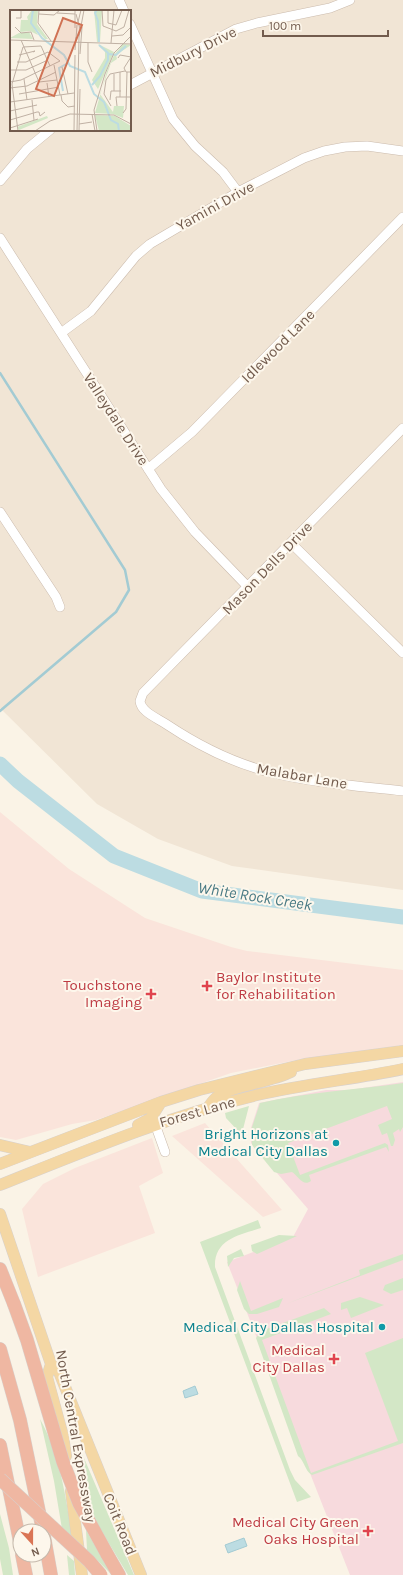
<svg xmlns="http://www.w3.org/2000/svg" width="403" height="1575" viewBox="0 0 403 1575" font-family="Karla,sans-serif">
<style>
.residential{fill:#f1e5d5;fill-rule:evenodd}
.commercial{fill:#fae4db}
.medical{fill:#f7dadd}
.green{fill:#d3e7c6}
.water{fill:#bcdce2;stroke:#a3cbd3}
.lines{fill:none;stroke-linecap:round;stroke-linejoin:round}
.stream{stroke:#a3cbd3;stroke-width:2.5}
.river{stroke:#bcdce2;stroke-width:15}
.minor-casing{stroke:#cbbbad;stroke-width:10}
.major-casing{stroke:#d8d1cd;stroke-width:12}
.highway-casing{stroke:#d8d1cd;stroke-width:14}
.minor{stroke:#fff;stroke-width:9}
.major{stroke:#f4d7a4;stroke-width:11}
.highway{stroke:#efb7a2;stroke-width:13}
.highway-bridge-casing{stroke:#d8d1cd;stroke-width:14;stroke-linecap:butt}
.highway-bridge{stroke:#efb7a2;stroke-width:13}
.health-dot{fill:#e0444e;stroke:#fdf7ec;stroke-width:1.5}
.culture-dot{fill:#0f9aa8;stroke:#fdf7ec;stroke-width:1.5}
.labels{text-anchor:middle;dominant-baseline:central;stroke-width:4;stroke-linejoin:round;paint-order:stroke}
.street-label{font-size:15px;fill:#725b4d;stroke:#fdf7ec}
.health-label{font-size:15px;fill:#be3a42;stroke:#fdf7ec;text-anchor:end}
.culture-label{font-size:15px;fill:#0d838f;stroke:#fdf7ec;text-anchor:end}
.water-label{font-size:16px;font-style:italic;fill:#487983;stroke:#fdf7ec}
.inset-river{fill:none;stroke:#bcdce2;stroke-width:2}
.inset-road{fill:none;stroke:#c0b1a4;stroke-width:1}
.view{fill:#d07254;fill-opacity:0.15;stroke:#d07254;stroke-width:2}
.inset-edge{fill:none;stroke:#725b4d;stroke-width:2}
</style>
<rect width="100%" height="100%" fill="#faf3e6"/>
<path class="residential" d="M0,0H403V890L232,866L158,839L97,804L0,708ZM11,11H130V130H11Z"/>
<path class="commercial" d="M0,812L69,869L145,918L231,947L247,951L403,970V1045L302,1059L231,1073L96,1120L72,1124L16,1140L0,1137Z
M205,1123L282,1210L263,1217L172,1136Z
M152,1138L163,1173L139,1186L155,1233L38,1277L22,1209L43,1184L75,1168Z"/>
<path class="medical" d="M403,1082V1575H350L227,1262L293,1237L308,1209L251,1143L250,1131L259,1103L326,1090H349Z"/>
<path class="green" d="M403,1083V1127L400,1132L399,1129L393,1133L395,1140L393,1146H391L387,1133L382,1135L378,1125L392,1119L387,1106L288,1143L300,1175L385,1143L388,1145L389,1152L386,1147L309,1175L311,1181C303,1187 298,1176 292,1172L281,1174L274,1172L252,1145L251,1130L260,1103C307,1092 355,1090 403,1083Z
M249,1106L242,1133H240L226,1118L225,1113Z
M258,1220L261,1228C240,1235 214,1239 215,1267L290,1470L295,1480L311,1497L297,1502L200,1242Z
M279,1235L297,1236L257,1254L252,1251L251,1245Z
M241,1249L244,1256L234,1258L228,1267L227,1256Z
M403,1254V1260L286,1304L360,1275L359,1270Z
M403,1278V1290L391,1294L383,1290L385,1285Z
M240,1281L251,1311L283,1298L279,1307L257,1314H249L244,1309L237,1290Z
M360,1297L384,1305L351,1318L347,1308L341,1310V1303Z
M324,1308L331,1314L262,1340L311,1473L398,1441L365,1353L403,1338V1443L312,1475C304,1470 305,1461 298,1456L256,1338L261,1331Z
M40,1419C60,1455 66,1497 72,1537L62,1529L54,1481Z
M72,1445L81,1451L134,1575H128L93,1517L80,1486Z
M0,1514L9,1548L13,1575H3L0,1559Z
M86,1530L112,1575L87,1550Z
M67,1555L74,1561L75,1575H69Z"/>
<path class="water" d="M195,1386L198,1394L185,1398L183,1391Z
M244,1538L247,1546L228,1553L225,1545Z"/>
<g class="lines">
<path class="stream" d="M0,373L125,570L129,590L116,612L0,711"/>
<path class="river" d="M0,764L18,781L114,856L202,891L403,917"/>
<g class="minor-casing">
<path id="minor" d="M119,0L124,11
M130,24L173,119L195,146L223,172L238,192
M130,85L236,29L257,23L330,8L350,0
M0,181L27,149L50,130
M0,238L161,489L195,532L248,587
M61,333L91,311L136,256L150,244L238,192L304,158L324,151L345,147L367,146L403,151
M403,428L143,693L140,701C141,712 157,718 166,724C199,746 235,764 273,773C315,783 360,786 403,791
M148,469L192,432L403,217
M0,512L56,597L60,607
M291,543L403,653
M155,1124L165,1152"/>
</g>
<g class="major-casing">
<path id="major" d="M207,1109C210,1105 213,1100 217,1097C232,1085 270,1083 291,1072
M138,1125L151,1118L161,1102
M0,1145L30,1152
M0,1164L161,1102L199,1090L305,1064L403,1051
M0,1185C85,1151 168,1116 257,1095C305,1084 355,1079 403,1069
M0,1214L51,1364L47,1377L63,1436L66,1456
M51,1364L59,1372L141,1575
M71,1491L82,1575"/>
</g>
<g class="highway-casing">
<path id="highway" d="M0,1269L14,1304
M0,1349L20,1420L43,1531
M0,1445L20,1542
M44,1536L51,1575
M107,1554L119,1575
M22,1555L26,1575"/>
</g>
<use href="#minor" class="minor"/>
<use href="#major" class="major"/>
<use href="#highway" class="highway"/>
<g class="highway-bridge-casing">
<path id="highway-bridge" d="M14,1304L27,1340L63,1462L79,1503L107,1554
M0,1479L89,1561L101,1575"/>
</g>
<use href="#highway-bridge" class="highway-bridge"/>
</g>
<g class="health-dot">
<path d="M205 980h4v4h4v4h-4v4h-4v-4h-4v-4h4z"/>
<path d="M149 988h4v4h4v4h-4v4h-4v-4h-4v-4h4z"/>
<path d="M332 1353h4v4h4v4h-4v4h-4v-4h-4v-4h4z"/>
<path d="M366 1525h4v4h4v4h-4v4h-4v-4h-4v-4h4z"/>
</g>
<g class="culture-dot">
<circle cx="336" cy="1143" r="4"/>
<circle cx="382" cy="1327" r="4"/>
</g>
<g class="labels">
<g class="street-label">
<text transform="translate(193 52) rotate(-27)">Midbury Drive</text>
<text transform="translate(215 206) rotate(-29)">Yamini Drive</text>
<text transform="translate(278 346) rotate(-45)">Idlewood Lane</text>
<text transform="translate(116 419) rotate(57)">Valleydale Drive</text>
<text transform="translate(267 568) rotate(-46)">Mason Dells Drive</text>
<text transform="translate(302 776) rotate(10)">Malabar Lane</text>
<text transform="translate(197 1112) rotate(-16)">Forest Lane</text>
<text transform="translate(76 1436) rotate(80)">North Central Expressway</text>
<text transform="translate(120 1524) rotate(68)">Coit Road</text>
</g>
<g class="health-label">
<text x="216" y="977" text-anchor="start">Baylor Institute<tspan x="216" dy="17">for Rehabilitation</tspan></text>
<text x="142" y="985">Touchstone<tspan x="142" dy="17">Imaging</tspan></text>
<text x="325" y="1350">Medical<tspan x="325" dy="17">City Dallas</tspan></text>
<text x="359" y="1522">Medical City Green<tspan x="359" dy="17">Oaks Hospital</tspan></text>
</g>
<g class="culture-label">
<text x="328" y="1134">Bright Horizons at<tspan x="328" dy="17">Medical City Dallas</tspan></text>
<text x="374" y="1327">Medical City Dallas Hospital</text>
</g>
<g class="water-label">
<text transform="translate(255 896) rotate(9)">White Rock Creek</text>
</g>
</g>
<g transform="translate(10 10)">
<rect width="121" height="121" fill="#faf3e6"/>
<path d="M22,0V6L23,0H28L27,14L38,29H35L21,13L28,25L20,21L10,22L11,10H18L17,7ZM84,0H92L90,32H87ZM19,22L23,29L0,28L9,23ZM88,34L104,42L88,79L82,70L95,48V42ZM113,34L121,35L106,45L107,49L101,53L90,84L103,102L104,96H114L113,108L103,104L85,103L97,61L104,45ZM85,105L105,106L121,116V121H89ZM37,106L38,108L9,120L7,117Z" fill="#d3e7c6"/>
<path class="inset-river" d="M23,0L21,13L32,28L54,45L60,56L75,62L84,84L94,92L101,110L108,114L109,121M87,0L85,3L88,11L89,32M99,44L106,45L116,36M82,75L90,66L98,50V43L89,35M53,81L49,58L58,53"/>
<path class="inset-road" d="M29,0L28,13L41,31M65,0V18M92,0L93,16L106,21L114,17L119,0M98,0V13L106,15L112,0M47,3L65,4M29,4L44,5L50,0M66,4L70,19M6,8H11V0M68,12L71,0M5,17L11,23L21,22L24,30M102,26L113,25L121,17M66,29L67,15M0,30L121,34M11,30L29,72M78,33V52L82,62M101,33L104,0M13,37L31,36L40,56M65,40L66,27M70,44L72,17M9,45L25,41L23,42M121,47L114,58L116,62H121M108,48L110,45L121,47M44,55L50,85M52,57L58,84M0,60H16L38,50M110,62V87M14,69L17,90M0,72L11,70L50,51L38,42L16,52H7M29,72L47,70M37,73L39,87M0,78L17,76L46,62M104,81V64M9,84L49,77M51,85L52,91L58,97L65,96M22,90L24,110M100,90L101,81H111M0,92L64,83M101,96L94,84L96,70L100,64L115,61M107,96L106,87H121M0,101L27,95M113,103L116,99L117,62M82,104L85,121M0,110L27,102H29L30,106L35,102M69,114L82,112M0,118L28,109M8,121L2,74L13,37M25,121L40,111L60,104L104,105L121,114M64,121L65,45M67,121L69,27L74,0M69,121L70,79M87,121L84,100L95,64L104,43L121,26"/>
<path class="view" d="M53,8L72,15L44,86L26,79Z"/>
<rect width="121" height="121" class="inset-edge"/>
</g>
<g transform="translate(32 1543) rotate(159)"><circle r="19" fill="#fdf7ec" stroke="#c5b9ac"/>
<path d="M0-3L7 15L0 10L-7 15Z" fill="#da7555"/>
<text y="-6" font-size="11" font-weight="bold" text-anchor="middle" fill="#725b4d">N</text>
</g>
<path d="M263 30v6h125v-6" fill="none" stroke="#725b4d" stroke-width="2"/>
<text x="269" y="30" font-size="12" fill="#725b4d" stroke="#fdf7ec" stroke-width="3" paint-order="stroke">100 m</text>
</svg>
